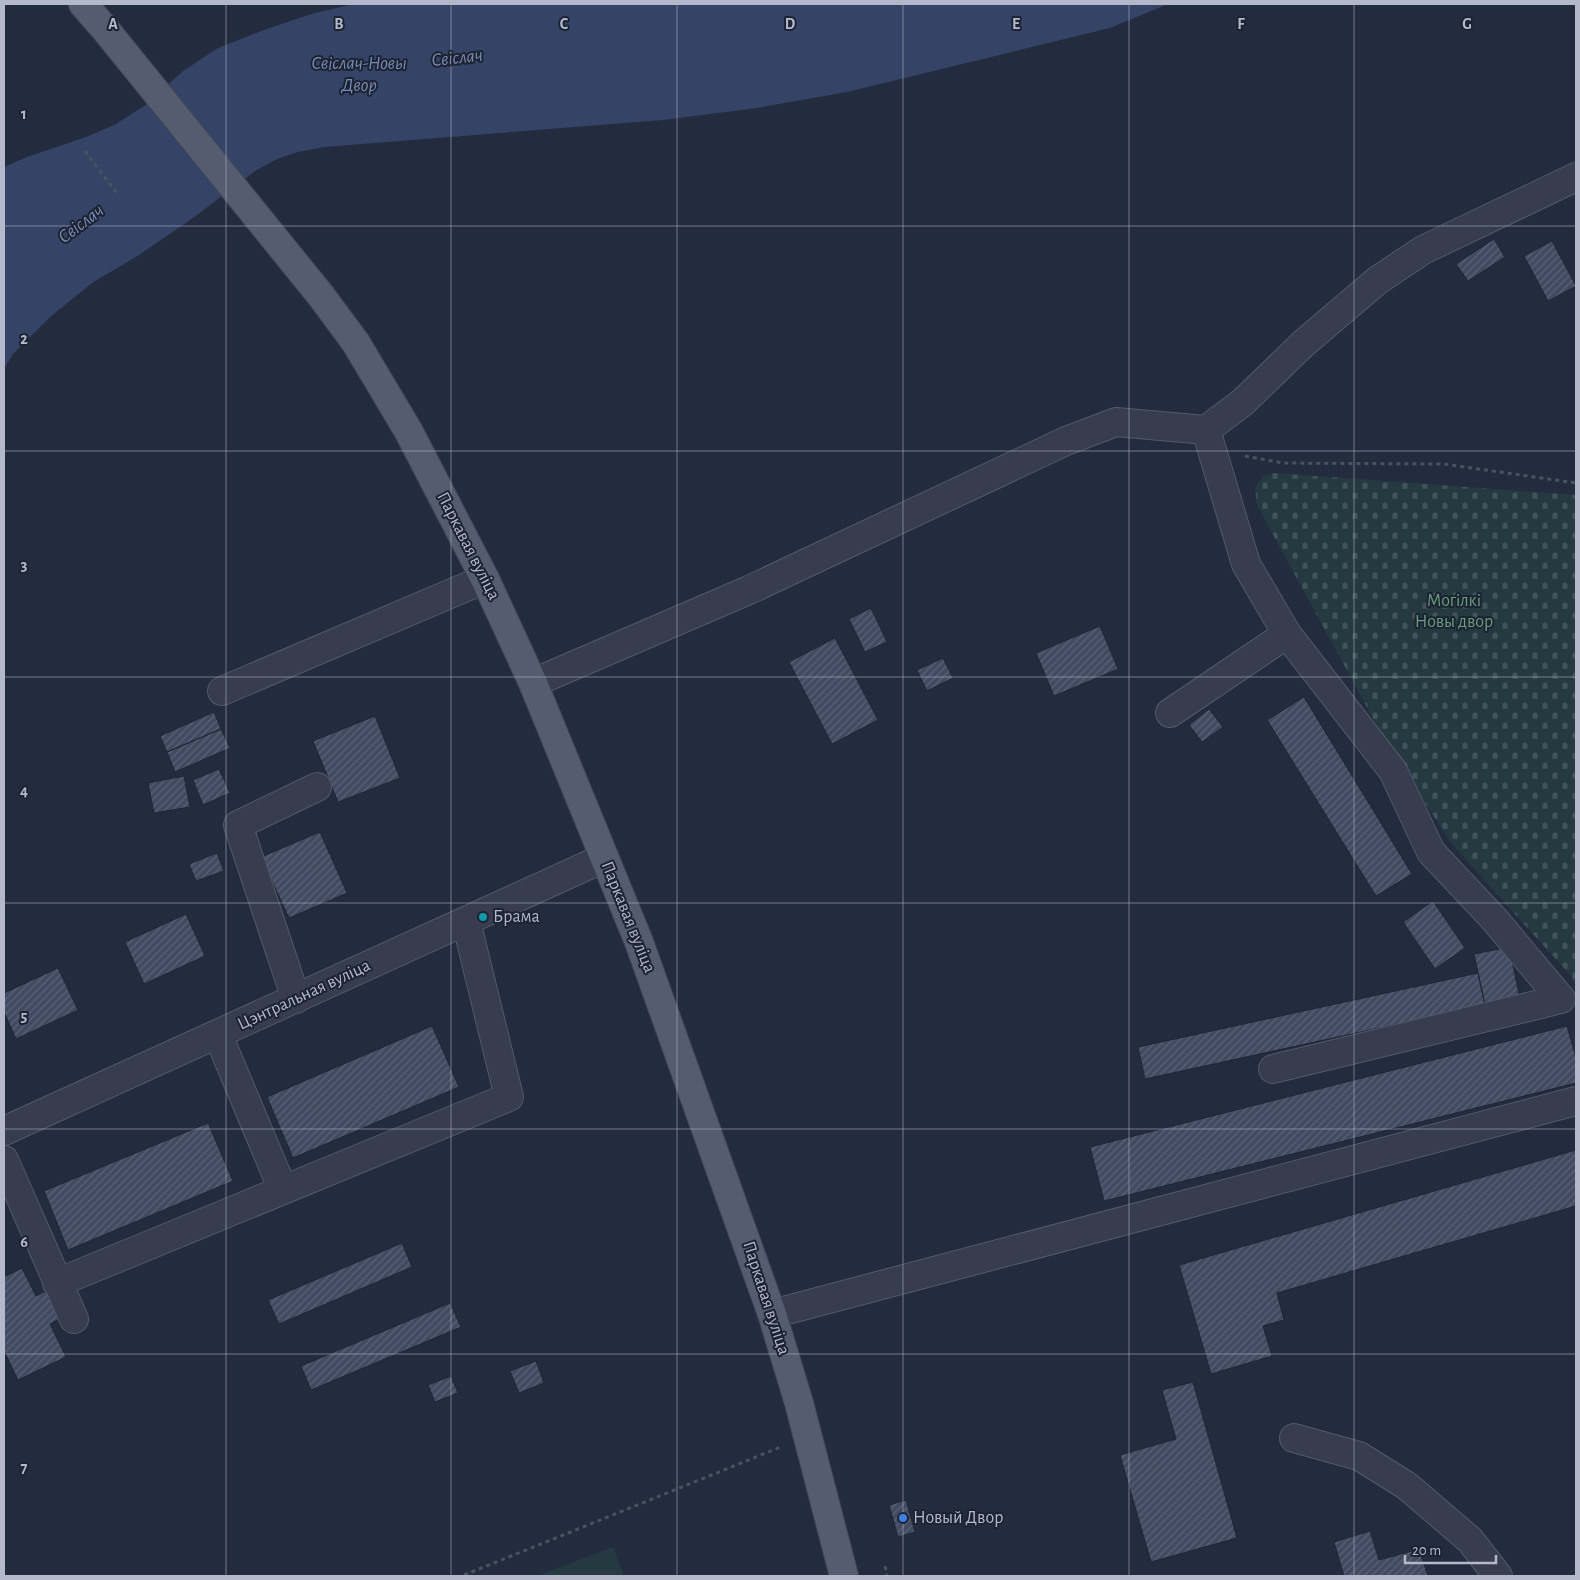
<svg xmlns="http://www.w3.org/2000/svg" width="1580" height="1580" viewBox="0 0 1580 1580" font-family="'Alegreya Sans',sans-serif">
<style>
.cemetery{fill:url(#cemetery-stones)}
.park{fill:#253940}
.water{fill:#354366}
.building{fill:url(#building-hatch);stroke:#1e2535}
.lines{fill:none;stroke-linecap:round;stroke-linejoin:round}
.minor-casing{stroke:#525969;stroke-width:30}
.major-casing{stroke:#404757;stroke-width:30}
.path{stroke:#43565d;stroke-width:3;stroke-dasharray:4 4;stroke-linecap:butt}
.minor{stroke:#373d4e;stroke-width:28}
.major{stroke:#555c6f;stroke-width:28}
.grid{fill:none;stroke:#b3b9ca;stroke-width:1;stroke-opacity:0.55}
.culture-dot{fill:#0f9aa8;stroke:#1c2333;stroke-width:2}
.shop-dot{fill:#3f7fe0;stroke:#1c2333;stroke-width:2}
.labels{text-anchor:middle;dominant-baseline:central;stroke-width:4;stroke-linejoin:round;paint-order:stroke}
.street-label{font-size:18px;fill:#b3b9ca;stroke:#1c2333}
.park-label{font-size:18px;fill:#689c7b;stroke:#1c2333}
.poi-label{font-size:18px;fill:#b3b9ca;stroke:#1c2333;text-anchor:start}
.water-label{font-size:19px;font-style:italic;fill:#798ab2;stroke:#1c2333}
.grid-label{font-size:16px;text-anchor:middle;font-weight:bold;fill:#b3b9ca;stroke:#1c2333;stroke-width:4;stroke-linejoin:round;paint-order:stroke}
</style>
<defs>
<pattern id="cemetery-stones" width="16" height="16" patternUnits="userSpaceOnUse" patternTransform="scale(1.25)"><rect width="16" height="16" fill="#253940"/><path d="M2 7V4a2 2 0 0 1 4 0v3zM10 15v-3a2 2 0 0 1 4 0v3z" fill="#42545a"/></pattern>
<pattern id="building-hatch" width="6" height="6" patternUnits="userSpaceOnUse" patternTransform="scale(1.25)"><rect width="6" height="6" fill="#414a61"/><path d="M-1 1l2-2M0 6l6-6M5 7l2-2" fill="none" stroke="#5a6276"/></pattern>
</defs>
<rect width="100%" height="100%" fill="#232b3f"/>
<path class="cemetery" d="M1274,473L1576,495V986L1571,976L1451,843L1387,744L1257,505L1255,488L1263,476Z"/>
<path class="park" d="M613,1547L624,1576H537Z"/>
<path class="water" d="M353,4H1168L1110,28L847,92L757,108L663,120L324,147L298,152L277,159L255,171L193,218L139,255L92,283L50,317L13,354L4,369V167L27,157L86,137L116,124L147,104L183,71L218,48L261,31L311,14Z"/>
<path class="building" d="M1494,239L1505,257L1468,281L1456,264Z
M1552,241L1576,286L1548,301L1524,256Z
M871,608L887,642L865,652L849,619Z
M1100,626L1118,669L1054,696L1036,653Z
M835,638L878,720L832,744L789,662Z
M943,658L953,678L927,691L917,670Z
M1304,697L1412,874L1376,896L1267,720Z
M1209,709L1223,727L1202,742L1189,725Z
M214,712L221,729L167,752L160,736Z
M375,716L400,778L338,802L313,741Z
M221,729L230,748L175,772L167,752Z
M219,769L230,793L203,805L193,780Z
M184,776L190,807L154,813L148,783Z
M320,832L347,893L289,918L261,857Z
M217,853L224,871L196,881L189,864Z
M1433,901L1465,948L1435,969L1403,922Z
M186,914L205,956L144,984L125,942Z
M1509,947L1520,998L1485,1005L1474,954Z
M58,968L78,1010L16,1039L4,1012V993Z
M1478,973L1485,1005L1145,1079L1138,1047Z
M432,1026L459,1087L293,1158L267,1097Z
M1567,1026L1576,1058V1083L1104,1201L1090,1147Z
M208,1123L233,1181L68,1250L44,1191Z
M1576,1150V1206L1277,1293L1284,1320L1263,1326L1272,1356L1211,1374L1179,1265Z
M402,1243L412,1267L279,1324L268,1300Z
M22,1268L36,1296L48,1290L61,1318L50,1324L66,1357L18,1380L4,1351V1277Z
M450,1303L461,1327L311,1390L301,1366Z
M536,1361L544,1383L519,1393L510,1371Z
M451,1376L458,1393L435,1402L428,1385Z
M1193,1382L1237,1538L1151,1562L1120,1455L1176,1439L1162,1390Z
M906,1500L915,1532L898,1537L889,1505Z
M1370,1531L1379,1560L1419,1549L1428,1576H1344L1334,1542Z"/>
<g class="lines">
<g class="minor-casing">
<path id="minor" d="M1206,430L1246,564L1287,634L1393,771L1431,852L1494,919L1561,999L1273,1069
M533,683L749,590L1066,441L1116,422L1206,430L1243,402L1304,343L1378,280L1423,250L1576,177
M222,691L485,579
M1170,713L1287,634
M296,999L238,825L317,787
M218,1035L283,1190
M4,1131L604,858
M4,1160L74,1319
M57,1283L509,1097L466,921
M772,1314L1576,1101
M1294,1438L1359,1456L1407,1486L1470,1540L1498,1576"/>
</g>
<g class="major-casing">
<path id="major" d="M83,4L105,29L322,297L356,343L409,432L485,579L533,683L639,942L772,1314L799,1403L844,1576"/>
</g>
<path class="path" d="M85,151L119,196
M1245,456L1283,463L1444,464L1576,483
M885,1566L887,1576
M464,1575L781,1447"/>
<use href="#minor" class="minor"/>
<use href="#major" class="major"/>
</g>
<path class="grid" d="M226,4V1576M451,4V1576M677,4V1576M903,4V1576M1129,4V1576M1354,4V1576M4,226H1576M4,451H1576M4,677H1576M4,903H1576M4,1129H1576M4,1354H1576"/>
<circle class="culture-dot" cx="483" cy="917" r="5"/>
<circle class="shop-dot" cx="903" cy="1518" r="5"/>
<g class="labels">
<g class="street-label">
<text transform="translate(468 546) rotate(63)">Паркавая вуліца</text>
<text transform="translate(628 917) rotate(68)">Паркавая вуліца</text>
<text transform="translate(304 995) rotate(-25)">Цэнтральная вуліца</text>
<text transform="translate(766 1298) rotate(72)">Паркавая вуліца</text>
</g>
<g class="park-label">
<text x="1454" y="601">Могілкі<tspan x="1454" dy="21">Новы двор</tspan></text>
</g>
<g class="poi-label">
<text x="493" y="917">Брама</text>
<text x="913" y="1518">Новый Двор</text>
</g>
<g class="water-label">
<text transform="translate(457 58) rotate(-6)">Свіслач</text>
<text x="359" y="63">Свіслач-Новы<tspan x="359" dy="22">Двор</tspan></text>
<text transform="translate(81 224) rotate(-37)">Свіслач</text>
</g>
</g>
<g class="grid-label">
<text x="113" y="29">A</text>
<text x="339" y="29">B</text>
<text x="564" y="29">C</text>
<text x="790" y="29">D</text>
<text x="1016" y="29">E</text>
<text x="1241" y="29">F</text>
<text x="1467" y="29">G</text>
<text x="24" y="119">1</text>
<text x="24" y="344">2</text>
<text x="24" y="570">3</text>
<text x="24" y="796">4</text>
<text x="24" y="1021">5</text>
<text x="24" y="1247">6</text>
<text x="24" y="1473">7</text>
</g>
<rect width="1580" height="1580" fill="none" stroke="#b3b9ca" stroke-width="10"/>
<path d="M1405 1555v8h91v-8" fill="none" stroke="#b3b9ca" stroke-width="2.5"/>
<text x="1412" y="1555" font-size="15" fill="#b3b9ca" stroke="#1c2333" stroke-width="4" paint-order="stroke">20 m</text>
</svg>
